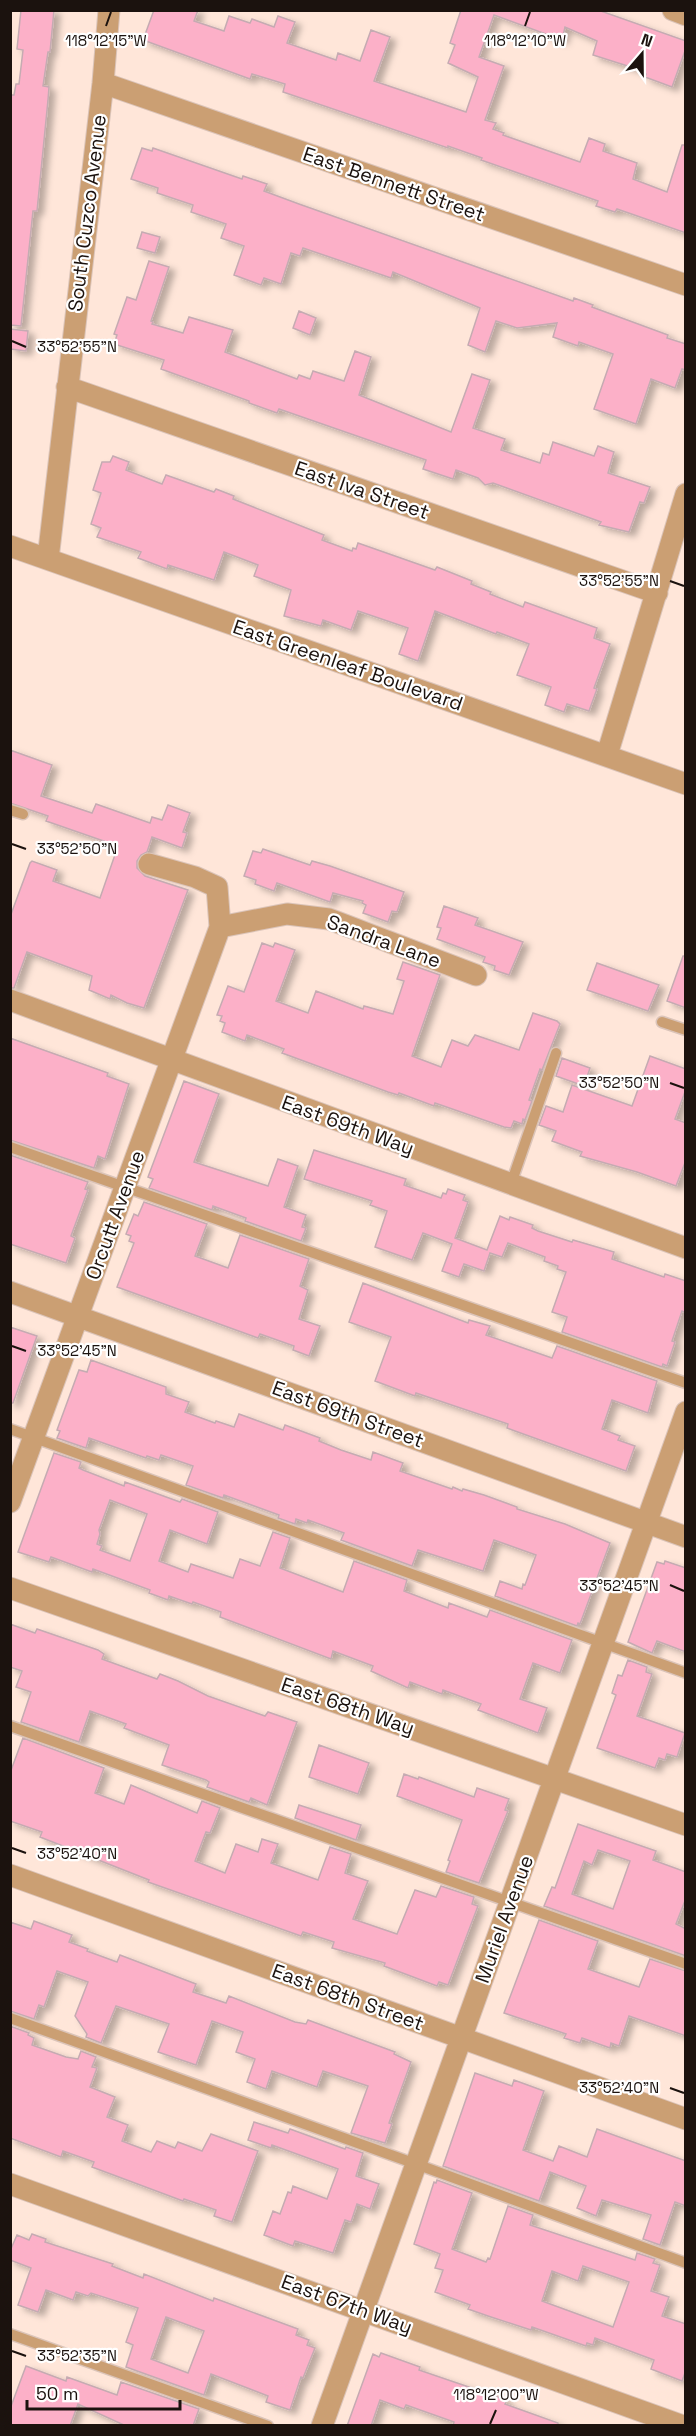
<svg xmlns="http://www.w3.org/2000/svg" width="696" height="2436" viewBox="0 0 696 2436" font-family="'Space Grotesk',sans-serif">
<style>
.building{fill:#fcb0c8;stroke:#c5abb2;stroke-width:1.5;fill-rule:evenodd;filter:url(#shadow)}
.lines{fill:none;stroke-linecap:round;stroke-linejoin:round}
.lane-casing{stroke:#dbc4b9;stroke-width:13}
.street-casing{stroke:#dbc4b9;stroke-width:23}
.lane{stroke:#cb9f73;stroke-width:10}
.street{stroke:#cb9f73;stroke-width:21}
.ticks{fill:none;stroke:#1b120e;stroke-width:2}
.labels{text-anchor:middle;dominant-baseline:central;stroke-width:4.5;stroke-linejoin:round;paint-order:stroke}
.street-label{font-size:20px;fill:#1b120e;stroke:#fff}
.ticks-label{font-size:15px;text-anchor:middle;fill:#1b120e;stroke:#fff;stroke-width:4.5;stroke-linejoin:round;paint-order:stroke}
</style>
<defs>
<filter id="shadow"><feDropShadow dx="6" dy="4" stdDeviation="3" flood-color="#0004"/></filter>
</defs>
<rect width="100%" height="100%" fill="#ffe6d9"/>
<path class="building" d="M21,10H54L50,52H48L43,86L49,87L48,100L37,211H33L21,326L10,325V95H14L16,84H19L23,50L17,49Z
M154,10H198L194,21L224,31L229,16L250,23L252,19L274,27L278,16L295,22L287,43L336,60L338,53L360,61L371,30L390,37L374,81L466,112L478,77L448,63L455,45L450,43L461,10H598L686,41V48L672,87L645,77L646,74L637,69L593,55L597,41L565,27L562,40L494,15L479,57L504,66L485,120L496,123L493,129L504,133L503,135L580,162L589,138L605,144L603,151L637,163L633,179L667,192L682,145H686V233L617,209L615,212L596,206L598,201L481,160L482,158L448,146V148L283,92L285,84L252,74L250,79L143,40Z
M142,148L152,151L153,148L242,179L243,176L267,184L264,191L299,204L573,301L574,298L593,305L592,307L668,335L667,338L686,344V370L682,369L675,388L651,379L636,424L594,409L613,354L579,342L578,346L553,337L557,323L517,328L496,321L485,352L468,345L480,308L393,272L391,278L303,248L300,256L291,253L281,284L264,278L261,285L234,275L244,246L221,238L226,224L191,212L193,205L157,193L158,188L131,179Z
M142,232L160,237L155,253L137,248Z
M149,261L169,267L151,321L153,322L152,324L183,333L189,317L233,330L225,352L297,379L299,375L310,379L313,371L344,381L355,351L371,357L359,395L451,432L472,374L490,380L473,428L505,439L501,450L540,463L543,453L549,455L553,442L594,456L598,446L614,452L608,473L650,487L644,503L640,502L629,532L599,525L601,522L493,483L485,485L478,478L456,470L453,479L423,469L426,460L279,409L277,413L249,403V401L161,369L164,360L114,344L117,335L114,334L127,297L136,300Z
M299,311L316,318L310,335L293,328Z
M10,329L28,331L26,351L10,349Z
M113,456L129,462L126,470L162,484L166,475L214,492L216,489L234,496L233,499L324,535L322,540L352,551L353,548L356,549L358,543L435,570L437,567L472,581L471,584L491,592L490,594L523,607L525,602L597,628L594,638L610,644L594,688L597,689L589,711L567,704L564,712L545,705L551,687L517,675L529,644L497,632L496,634L435,611L418,661L399,654L408,628L358,611L351,630L323,620L321,626L284,616L291,590L254,576L258,565L224,552L214,580L168,565L167,569L138,558L141,552L97,537L101,528L91,524L101,493L93,490L102,462H110Z
M10,750L52,765L41,796L92,813L96,804L150,823L152,817L162,820L168,805L190,813L183,832L187,833L182,848L152,837L147,852L141,855L137,861V868L145,876L188,890L144,1008L127,1003L111,995L110,999L89,990L92,976L27,952L14,988H10V917L30,863L32,861L57,870L53,881L100,898L118,846L46,821L48,816L10,803Z
M263,849L310,865L312,861L330,866L404,892L397,912L392,911L388,922L363,913L366,905L362,903L363,901L333,893L330,902L277,883L274,891L255,884L256,880L244,876L253,851L261,853Z
M444,906L478,918L475,925L523,942L509,975L494,970L495,966L483,962L485,957L437,939L441,928L437,927Z
M262,943L273,947L275,943L295,950L276,1001L308,1013L316,991L363,1009L364,1006L393,1014L404,981L397,979L403,962L440,975L412,1056L441,1067L452,1040L468,1046L475,1035L519,1050L533,1013L557,1021L560,1024L542,1070L540,1069L529,1100L532,1101L525,1120L523,1119L522,1124L514,1121L511,1128L504,1127L435,1103L434,1106L399,1093L398,1095L388,1092L282,1053L284,1049L247,1035L245,1041L222,1032L225,1023L220,1021L222,1016L217,1015L228,986L244,992Z
M683,956H686V1008L667,1001Z
M597,963L659,985L648,1011L587,990Z
M10,1038L108,1073L107,1076L129,1084L105,1159L98,1156L94,1168L10,1140Z
M650,1056L686,1069V1089L675,1119L686,1123V1160L676,1186L637,1172L580,1156L582,1152L552,1141L556,1131L539,1125L546,1106L563,1112L572,1085L632,1106Z
M562,1058L590,1068L584,1086L556,1076Z
M184,1081L219,1094L194,1162L268,1186L278,1159L298,1166L284,1207L306,1215L302,1227L306,1228L301,1241L245,1221L246,1218L213,1206L212,1210L149,1188L153,1179L148,1177Z
M314,1150L406,1179L404,1185L441,1198L443,1193L446,1194L448,1189L465,1195L463,1200L468,1202L455,1238L487,1250L500,1216L509,1220L510,1217L533,1225L532,1228L538,1231L572,1242L573,1240L614,1252L612,1259L664,1277L665,1274L686,1281V1313L682,1311L672,1341L675,1342L667,1366L663,1364L662,1367L562,1332L567,1317L552,1312L566,1272L557,1269L558,1266L544,1261L545,1257L508,1243L502,1257L490,1253L484,1271L464,1264L459,1277L442,1271L452,1244L423,1233L412,1260L375,1247L387,1211L370,1205L372,1201L304,1179Z
M10,1155L88,1182L85,1189L88,1190L71,1236L75,1238L66,1263L10,1244Z
M144,1202L207,1224L195,1256L228,1268L240,1235L309,1259L300,1286L308,1290L299,1319L320,1326L309,1356L293,1350L294,1346L260,1334L258,1338L117,1287L134,1243L129,1241L131,1236L126,1234L134,1214L138,1216Z
M363,1283L468,1323L469,1320L490,1326L486,1335L552,1358L557,1346L657,1381L648,1413L612,1400L602,1429L620,1436L618,1440L635,1446L626,1471L515,1431L507,1428L508,1424L416,1393L415,1396L375,1381L391,1337L349,1322Z
M10,1327L37,1336L13,1403H10Z
M91,1360L166,1387V1394L189,1402L185,1412L215,1423L216,1421L234,1427L239,1414L283,1430L285,1425L320,1438L319,1441L341,1450L371,1460L373,1452L403,1463L400,1471L452,1489L453,1487L462,1491L463,1489L484,1495L517,1507V1509L565,1524L610,1543L580,1624L578,1623L577,1626L495,1596L500,1581L522,1589L523,1584L525,1585L536,1555L494,1540L483,1571L418,1550L412,1566L341,1540L344,1533L308,1520L307,1523L296,1519L295,1524L278,1518L279,1515L224,1495L223,1498L186,1485L193,1466L161,1455L159,1460L147,1456L146,1458L89,1438L86,1448L57,1438L60,1431L57,1430L79,1370L87,1372Z
M54,1453L81,1462L79,1468L83,1470L124,1486L125,1482L180,1502L182,1499L218,1512L207,1544L170,1530L159,1561L188,1572L191,1564L233,1578L240,1559L260,1566L273,1532L290,1538L280,1568L343,1592L354,1561L407,1580L404,1591L448,1608L449,1603L487,1617L490,1610L572,1640L560,1673L533,1663L520,1699L547,1708L538,1733L478,1710L481,1704L443,1690L442,1694L410,1682L408,1688L371,1671L373,1666L333,1651L331,1659L220,1617L221,1612L193,1602L192,1604L169,1596L168,1600L149,1593L150,1590L93,1569L92,1572L51,1557L49,1562L18,1552ZM110,1500L147,1514L130,1561L100,1550L102,1546L97,1544L100,1534L99,1530Z
M665,1561L686,1568V1652L657,1641L652,1653L628,1642L657,1562L664,1564Z
M10,1624L35,1633L37,1629L98,1650L104,1654L102,1659L157,1679L160,1674L178,1681L208,1696L265,1716L268,1712L297,1722L267,1805L251,1798L249,1802L207,1787L209,1782L206,1780L162,1765L169,1745L124,1728L126,1724L90,1711L79,1742L21,1722L31,1692L16,1687L22,1671L10,1667Z
M628,1660L647,1667L646,1672L652,1674L637,1716L685,1733L677,1757L667,1754L665,1760L659,1758L655,1768L597,1748L616,1695L612,1693L618,1675L622,1676Z
M23,1738L104,1768L95,1793L124,1804L131,1785L197,1813L202,1801L220,1808L210,1833L206,1832L195,1861L225,1873L236,1844L258,1852L262,1839L278,1844L271,1863L318,1880L330,1847L351,1854L345,1873L368,1881L353,1919L397,1934L415,1890L436,1897L441,1886L474,1897L472,1904L478,1906L448,1985L439,1982L437,1986L384,1966L385,1963L332,1948L334,1942L303,1932L301,1936L148,1882L149,1880L40,1837L42,1832L10,1821V1773Z
M319,1745L369,1763L358,1794L309,1777Z
M404,1774L418,1779L419,1777L474,1797L477,1788L509,1799L505,1810L508,1811L479,1883L446,1872L450,1861L448,1860L462,1820L397,1796Z
M299,1805L361,1825L356,1840L295,1818Z
M578,1824L656,1851L653,1860L686,1872V1898L676,1924L686,1929V1956L544,1906L552,1887L555,1888ZM598,1850L630,1861L613,1909L572,1894L584,1861L592,1865Z
M539,1920L598,1941L588,1969L639,1987L650,1959L686,1971V2036L629,2016L619,2046L611,2043L610,2048L582,2038L580,2043L564,2038L566,2034L504,2013Z
M34,1921L72,1935L69,1942L88,1949L87,1951L117,1962L120,1955L196,1984L193,1992L226,2003L229,1996L295,2022L306,2024L308,2020L395,2052L394,2054L411,2062L389,2123L392,2124L385,2143L351,2133L368,2086L323,2071L317,2087L272,2071L266,2089L247,2082L255,2059L236,2052L243,2032L212,2021L196,2065L158,2052L169,2024L116,2006L101,2043L86,2037L87,2034L75,2016L88,1982L57,1971L44,2007L39,2005L34,2019L10,2011V1922L31,1929Z
M10,2026L29,2033L28,2035L34,2038L32,2045L66,2057L78,2059L81,2051L96,2057L92,2067L97,2068L90,2087L115,2097L107,2117L128,2125L122,2141L151,2152L157,2141L175,2148L178,2142L202,2151L211,2134L258,2151L232,2222L214,2216L216,2210L184,2199L183,2201L92,2167L94,2162L63,2151L61,2157L10,2138Z
M475,2073L512,2086L514,2080L544,2091L523,2150L553,2161L559,2146L587,2157L597,2129L686,2161V2206L675,2202L660,2245L643,2239L651,2215L602,2200L596,2216L577,2208L586,2186L550,2172L539,2201L443,2166Z
M254,2122L288,2133L290,2129L345,2149L346,2147L363,2153L356,2176L379,2184L370,2209L357,2204L351,2222L345,2220L333,2253L295,2241L293,2246L264,2235L273,2211L280,2214L288,2192L291,2193L293,2186L327,2199L338,2169L272,2145L271,2148L248,2140Z
M437,2180L472,2193L452,2249L486,2262L488,2258L490,2259L508,2206L533,2215L530,2225L635,2260L637,2253L655,2259L653,2263L660,2265L651,2291L669,2297L662,2316L686,2324V2370L682,2381L651,2369L654,2360L595,2338L593,2345L587,2343L586,2346L532,2327L531,2330L488,2316L468,2309L470,2305L435,2292L443,2270L435,2268L440,2254L414,2244L434,2182L436,2183ZM583,2266L629,2282L613,2327L542,2301L552,2271L578,2281Z
M32,2234L46,2239L45,2242L113,2264L112,2266L143,2278L144,2274L213,2301L214,2298L298,2329L296,2335L309,2340L307,2345L315,2348L303,2378L301,2377L290,2410L266,2402L268,2396L211,2374L204,2395L126,2367L133,2345L126,2342L138,2308L91,2293L88,2296L76,2292L73,2300L46,2290L38,2312L18,2305L31,2268L10,2260V2251L17,2235L29,2240ZM166,2317L204,2331L188,2373L151,2359Z
M381,2353L420,2367L419,2370L507,2400L505,2404L558,2423V2426H453L454,2422L406,2405L404,2409L380,2400L371,2426H347L373,2354L379,2357Z
M26,2366L66,2381L67,2377L117,2395L121,2382L199,2409L193,2426H126L78,2404L70,2426H10V2409Z"/>
<g class="lines">
<g class="lane-casing">
<path id="lane" d="M10,810L23,814
M662,1022L686,1030
M10,1147L686,1383
M511,1184L556,1053
M10,1429L686,1673
M10,1726L686,1964
M10,2018L416,2164L686,2263
M10,2334L268,2426"/>
</g>
<g class="street-casing">
<path id="street" d="M673,10L686,15
M103,83L686,285
M67,387L657,593
M10,546L686,784
M48,559L103,83L109,10
M607,755L686,494
M220,927L287,914L329,919L476,975
M10,1000L686,1248
M10,1292L686,1537
M10,1502L220,927L217,887L195,877L149,864
M10,1588L686,1825
M10,1875L686,2119
M10,2184L683,2426
M322,2426L686,1412"/>
</g>
<use href="#lane" class="lane"/>
<use href="#street" class="street"/>
</g>
<path class="ticks" d="M106,26L111,12M525,26L530,12M12,341L26,347M670,581L684,586M12,844L26,849M670,1083L684,1088M12,1346L26,1351M670,1585L684,1591M12,1848L26,1853M670,2088L684,2093M12,2351L26,2356M490,2424L496,2410"/>
<g class="labels">
<g class="street-label">
<text transform="translate(394 184) rotate(19)">East Bennett Street</text>
<text transform="translate(87 213) rotate(-83)">South Cuzco Avenue</text>
<text transform="translate(362 490) rotate(19)">East Iva Street</text>
<text transform="translate(348 665) rotate(19)">East Greenleaf Boulevard</text>
<text transform="translate(384 941) rotate(20)">Sandra Lane</text>
<text transform="translate(348 1125) rotate(20)">East 69th Way</text>
<text transform="translate(115 1215) rotate(-70)">Orcutt Avenue</text>
<text transform="translate(348 1414) rotate(20)">East 69th Street</text>
<text transform="translate(348 1706) rotate(19)">East 68th Way</text>
<text transform="translate(504 1919) rotate(-70)">Muriel Avenue</text>
<text transform="translate(348 1997) rotate(20)">East 68th Street</text>
<text transform="translate(347 2304) rotate(20)">East 67th Way</text>
</g>
</g>
<g class="ticks-label">
<text x="106" y="46">118°12'15"W</text>
<text x="525" y="46">118°12'10"W</text>
<text x="77" y="352">33°52'55"N</text>
<text x="619" y="586">33°52'55"N</text>
<text x="77" y="854">33°52'50"N</text>
<text x="619" y="1088">33°52'50"N</text>
<text x="77" y="1356">33°52'45"N</text>
<text x="619" y="1591">33°52'45"N</text>
<text x="77" y="1859">33°52'40"N</text>
<text x="619" y="2093">33°52'40"N</text>
<text x="77" y="2361">33°52'35"N</text>
<text x="496" y="2400">118°12'00"W</text>
</g>
<rect width="696" height="2436" fill="none" stroke="#1b120e" stroke-width="24"/>
<g transform="translate(642 54) rotate(20)" stroke="#ffffff" stroke-width="4.5" paint-order="stroke">
<path d="M0-4.5L10 22L0 15L-10 22Z" fill="#1b120e"/>
<text y="-9" font-size="16" font-weight="bold" text-anchor="middle" fill="#1b120e">N</text>
</g>
<path d="M27 2400v9h153v-9" fill="none" stroke="#1b120e" stroke-width="3"/>
<text x="36" y="2400" font-size="18" fill="#1b120e" stroke="#ffffff" stroke-width="4.5" paint-order="stroke">50 m</text>
</svg>
